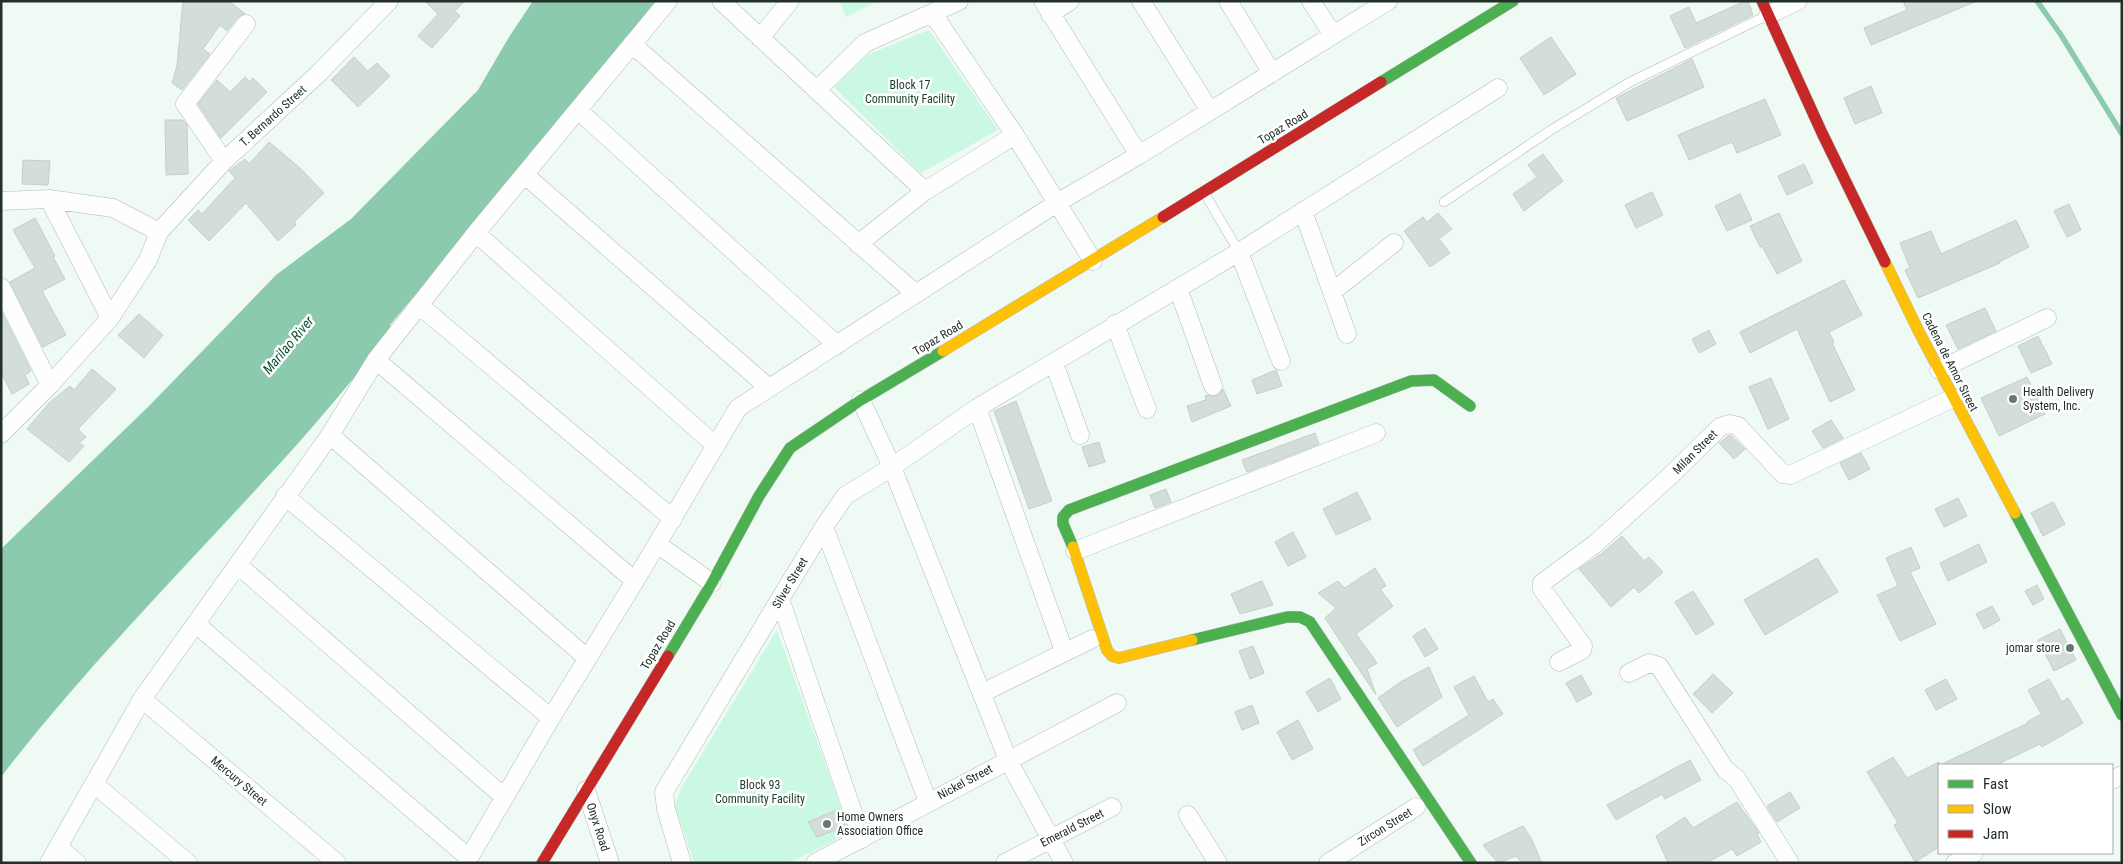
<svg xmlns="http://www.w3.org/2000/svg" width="2123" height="864" viewBox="0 0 2123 864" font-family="'Roboto Condensed',sans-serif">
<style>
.green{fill:#cbf8e2}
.water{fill:#8ccaae}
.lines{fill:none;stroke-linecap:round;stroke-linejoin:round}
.stream{stroke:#8ccaae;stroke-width:5.5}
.building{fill:#d3ded8;stroke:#c5cfca}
.lane-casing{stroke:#b0bbb6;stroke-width:10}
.street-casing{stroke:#b0bbb6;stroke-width:19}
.fast-casing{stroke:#b0bbb6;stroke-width:12}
.slow-casing{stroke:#b0bbb6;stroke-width:12}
.jam-casing{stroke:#b0bbb6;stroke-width:12}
.lane{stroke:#fdfefd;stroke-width:9}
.street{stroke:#fdfefd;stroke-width:18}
.fast{stroke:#4caf50;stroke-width:11}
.slow{stroke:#ffc107;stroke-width:11}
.jam{stroke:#c62828;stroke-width:11}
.poi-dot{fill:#6a7670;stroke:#fff;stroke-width:2}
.labels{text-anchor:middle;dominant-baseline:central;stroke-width:5;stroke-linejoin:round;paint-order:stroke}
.park-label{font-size:12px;fill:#183d2d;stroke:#fff}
.street-label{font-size:12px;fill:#232f29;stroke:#fff}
.poi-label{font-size:12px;fill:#232f29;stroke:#fff;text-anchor:start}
.water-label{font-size:14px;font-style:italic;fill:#10533a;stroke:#fff}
</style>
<rect width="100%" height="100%" fill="#effaf4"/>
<path class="green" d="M839,1H878L846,17Z
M929,30L998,130L921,173L834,87L869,54Z
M777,630L850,833L789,863H694L675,805L680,790Z"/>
<path class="water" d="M533,1H661L390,325L392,332C353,379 314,427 272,472C181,572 83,670 1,777V549L148,407L276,275L351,219L478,90L509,37Z"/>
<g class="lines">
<path class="stream" d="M2037,1L2061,35L2122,134"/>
</g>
<path class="building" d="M183,1H229L245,14L238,17L227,31L220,25L203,49L210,54L182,90L172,83L177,66Z
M425,1H465L455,11L460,16L432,48L418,36L438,14Z
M1745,1H1748L1753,15L1685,48L1670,16L1689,7L1696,23Z
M1903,1H1977L1871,45L1864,28L1907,10Z
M1551,37L1576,74L1544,95L1520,58Z
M354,57L368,71L377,63L390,76L358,107L331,80Z
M1692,59L1704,87L1627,121L1616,98Z
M245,77L250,82L253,78L267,92L221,138L198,104L217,80L230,92Z
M1871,86L1882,113L1855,124L1844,98Z
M1765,99L1781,135L1737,153L1732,142L1689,160L1678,135Z
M165,120H183L187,125L188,174L166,175Z
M269,142L300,168L324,193L294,222L296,225L278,241L246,203L209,241L188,220L198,210L202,214L235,178L229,171L245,159L249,164Z
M1543,154L1563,181L1524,211L1513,194L1537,177L1528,165Z
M23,160L50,161L48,185L22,184Z
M1804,164L1813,183L1787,195L1778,176Z
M1652,192L1663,215L1636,228L1625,205Z
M1740,194L1752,220L1727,231L1715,206Z
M2069,204L2081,230L2067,237L2054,211Z
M1438,213L1452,229L1439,239L1450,253L1430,267L1404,231L1423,217L1427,222Z
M1779,213L1802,261L1777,274L1762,246L1760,247L1750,226Z
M35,218L55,256L53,257L65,279L42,291L66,335L43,347L10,282L35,268L13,230Z
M2016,220L2029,247L1999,262L2000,263L1918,298L1905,270L1910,268L1900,243L1931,231L1941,254Z
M1844,280L1862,315L1829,332L1834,342L1832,343L1855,390L1830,402L1797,329L1750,353L1740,332Z
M1985,308L1996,331L1958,349L1946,325Z
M1,311L31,371L25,375L29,384L12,394L1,372Z
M139,314L163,335L144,358L118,335Z
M1709,330L1716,344L1699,353L1692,339Z
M2038,336L2052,364L2031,373L2018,346Z
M92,369L116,389L78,429L86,437L79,443L84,446L69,462L27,429L49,403L70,386L74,390Z
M1276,370L1282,386L1257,394L1252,380Z
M2027,377L2045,414L1999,436L1981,398Z
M1771,378L1789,419L1768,429L1749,387Z
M1223,389L1231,406L1192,422L1187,406L1206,400L1205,396L1208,395L1217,396Z
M1016,401L1052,501L1029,509L994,411Z
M1831,420L1843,438L1823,448L1812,431Z
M1315,433L1319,444L1247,472L1242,460Z
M1730,435L1745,449L1734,459L1719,443Z
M1099,442L1105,462L1089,467L1082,447Z
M1861,453L1870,469L1849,480L1840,463Z
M1166,489L1171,502L1155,508L1150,495Z
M1357,492L1371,519L1336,535L1323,509Z
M1958,498L1967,516L1944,527L1935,509Z
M2053,502L2065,524L2043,536L2031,513Z
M1293,532L1306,557L1288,566L1275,542Z
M1622,536L1644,561L1649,557L1663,572L1639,593L1634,587L1611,607L1579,569L1601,554Z
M1979,544L1987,562L1948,581L1940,563Z
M1911,547L1920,568L1910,572L1936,624L1900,641L1877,595L1898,586L1886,558Z
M1817,558L1838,592L1765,635L1744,600Z
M1375,568L1386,586L1380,589L1393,606L1356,634L1377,663L1367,669L1376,695L1325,618L1336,608L1318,593L1338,581L1345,588Z
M1262,581L1273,605L1240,614L1231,594Z
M2037,585L2044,599L2033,605L2025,591Z
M1693,591L1714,624L1696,635L1675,602Z
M1992,606L2000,620L1984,629L1976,614Z
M1425,628L1438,649L1425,657L1413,636Z
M2060,629L2076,660L2054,671L2038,640Z
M1253,646L1264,673L1250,679L1239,651Z
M1429,667L1442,697L1397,727L1378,698L1402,681Z
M1713,674L1733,693L1712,713L1693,694Z
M1581,675L1592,694L1577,702L1566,683Z
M1474,676L1488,702L1493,699L1503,714L1423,766L1413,750L1469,715L1454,687Z
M1330,678L1341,699L1318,712L1306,692Z
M1946,679L1957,699L1936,710L1925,690Z
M2049,679L2062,702L2068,698L2083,723L2042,747L2040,744L1996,765H1940L2028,723L2027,722L2041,714L2028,690Z
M1252,705L1259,723L1242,730L1235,712Z
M1298,720L1313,749L1292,760L1277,732Z
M1893,757L1907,778L1939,762V847L1915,862L1894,825L1898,823L1867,772Z
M1690,760L1701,780L1665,799L1662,794L1616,820L1607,805Z
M1790,792L1800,808L1777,822L1767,806Z
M1737,802L1759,833L1757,834L1761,842L1737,856L1732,849L1706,863H1668L1656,836L1685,817L1693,828Z
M839,809L846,826L817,837L808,822Z
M1523,826L1531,838L1542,863H1522L1516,856L1498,863L1483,845Z"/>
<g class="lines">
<g class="lane-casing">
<path id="lane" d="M1205,194L1239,252
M1444,202L1551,130L1630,82L1768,15"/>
</g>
<g class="street-casing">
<path id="street" d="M721,1L925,191
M1043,1L1139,155
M1141,1L1210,111
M1228,1L1272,73
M1311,1L1333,35
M933,14L1015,135L1093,261
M1050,14L1070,1
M1768,15L1798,1
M760,38L790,1
M632,44L916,294
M817,90L865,43L959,1
M579,111L837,345
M224,161L185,104L246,24
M525,175L769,388
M49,199L110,318
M1,201L49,199L113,208L159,232
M1303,211L1347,334
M476,233L716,446
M858,244L925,191L1015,135
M1239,252L1281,361
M1,287L50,385
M1178,288L1213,386
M1332,292L1394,243
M419,305L673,519
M1115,324L1147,409
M376,360L635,581
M1054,363L1080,435
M1939,370L2047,318
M861,400L892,467L1008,760L1064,863
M977,408L1064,651
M1,434L50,385L110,318L148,260L159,232L224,161L317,75L389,1
M330,435L587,658
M285,496L551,718
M824,527L928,802
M657,544L712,583
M1075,551L1376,433
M238,565L504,797
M780,599L862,839
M196,624L469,858
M1559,662L1582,650L1583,646L1542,589V583L1595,544L1670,476L1720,427L1729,424L1738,426L1783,474L1790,475L1953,398
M1629,673L1649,663L1659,666L1725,769L1737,779L1790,863
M982,693L1092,639
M142,699L337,863
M2112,780L2122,775
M94,784L188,863
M586,790L610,863
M1188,815L1218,863
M58,847L77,863
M49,863L142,699L330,435L376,360L476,233L668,1
M466,863L551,718L635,581L738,408L1057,203L1139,155L1388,1
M682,863L666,809L664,792L780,599L824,527L845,496L892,467L977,408L1239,252L1498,88
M815,863L1117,703
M1005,863L1112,807
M1328,863L1416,807
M1955,863L1974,853"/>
</g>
<g class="fast-casing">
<path id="fast" d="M1381,82L1513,1
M2015,513L2122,715
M1073,547L1063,524V517L1069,510L1411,381L1434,380L1470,406
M1192,640L1287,617H1300L1310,622L1471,863
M668,656L712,583L759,496L790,448L861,400L943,351"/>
</g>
<g class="slow-casing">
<path id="slow" d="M1885,262L1919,332L2015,513
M943,351L1163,217
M1073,547L1107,650L1112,656L1119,658L1192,640"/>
</g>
<g class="jam-casing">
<path id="jam" d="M1762,1L1822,133L1885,262
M1163,217L1381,82
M542,863L668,656"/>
</g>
<use href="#lane" class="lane"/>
<use href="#street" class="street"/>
<use href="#fast" class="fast"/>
<use href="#slow" class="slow"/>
<use href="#jam" class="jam"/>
</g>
<g class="poi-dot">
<circle cx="2013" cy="399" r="5"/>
<circle cx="2070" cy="648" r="5"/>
<circle cx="827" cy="824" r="5"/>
</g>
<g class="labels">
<g class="park-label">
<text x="910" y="85">Block 17<tspan x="910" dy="14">Community Facility</tspan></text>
<text x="760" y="785">Block 93<tspan x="760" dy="14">Community Facility</tspan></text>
</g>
<g class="street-label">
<text transform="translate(273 116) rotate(-42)">T. Bernardo Street</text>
<text transform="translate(1283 127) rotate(-31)">Topaz Road</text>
<text transform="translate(938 338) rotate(-31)">Topaz Road</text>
<text transform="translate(1950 362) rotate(63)">Cadena de Amor Street</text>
<text transform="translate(1695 452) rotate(-45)">Milan Street</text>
<text transform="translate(790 583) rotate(-59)">Silver Street</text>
<text transform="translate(658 645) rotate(-59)">Topaz Road</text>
<text transform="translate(239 781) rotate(40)">Mercury Street</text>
<text transform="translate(965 782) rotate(-28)">Nickel Street</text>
<text transform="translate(598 827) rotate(72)">Onyx Road</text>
<text transform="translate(1385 827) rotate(-32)">Zircon Street</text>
<text transform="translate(1072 828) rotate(-27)">Emerald Street</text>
</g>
<g class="poi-label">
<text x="2023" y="392">Health Delivery<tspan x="2023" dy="14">System, Inc.</tspan></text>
<text x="2060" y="648" text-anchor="end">jomar store</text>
<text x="837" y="817">Home Owners<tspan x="837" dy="14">Association Office</tspan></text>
</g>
<g class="water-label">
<text transform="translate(288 345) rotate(-50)">Marilao River</text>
</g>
</g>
<rect width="2123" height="864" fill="none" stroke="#232f29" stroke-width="5"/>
<rect x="1938" y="764" width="175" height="90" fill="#ffffff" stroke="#a7aca9"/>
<rect x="1948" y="780" width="25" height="8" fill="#4caf50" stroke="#a7aca9"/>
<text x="1983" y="789" font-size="15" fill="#232f29">Fast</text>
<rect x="1948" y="805" width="25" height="8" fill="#ffc107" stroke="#a7aca9"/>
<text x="1983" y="814" font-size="15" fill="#232f29">Slow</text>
<rect x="1948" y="830" width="25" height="8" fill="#c62828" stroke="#a7aca9"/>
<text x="1983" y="839" font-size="15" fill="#232f29">Jam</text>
</svg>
